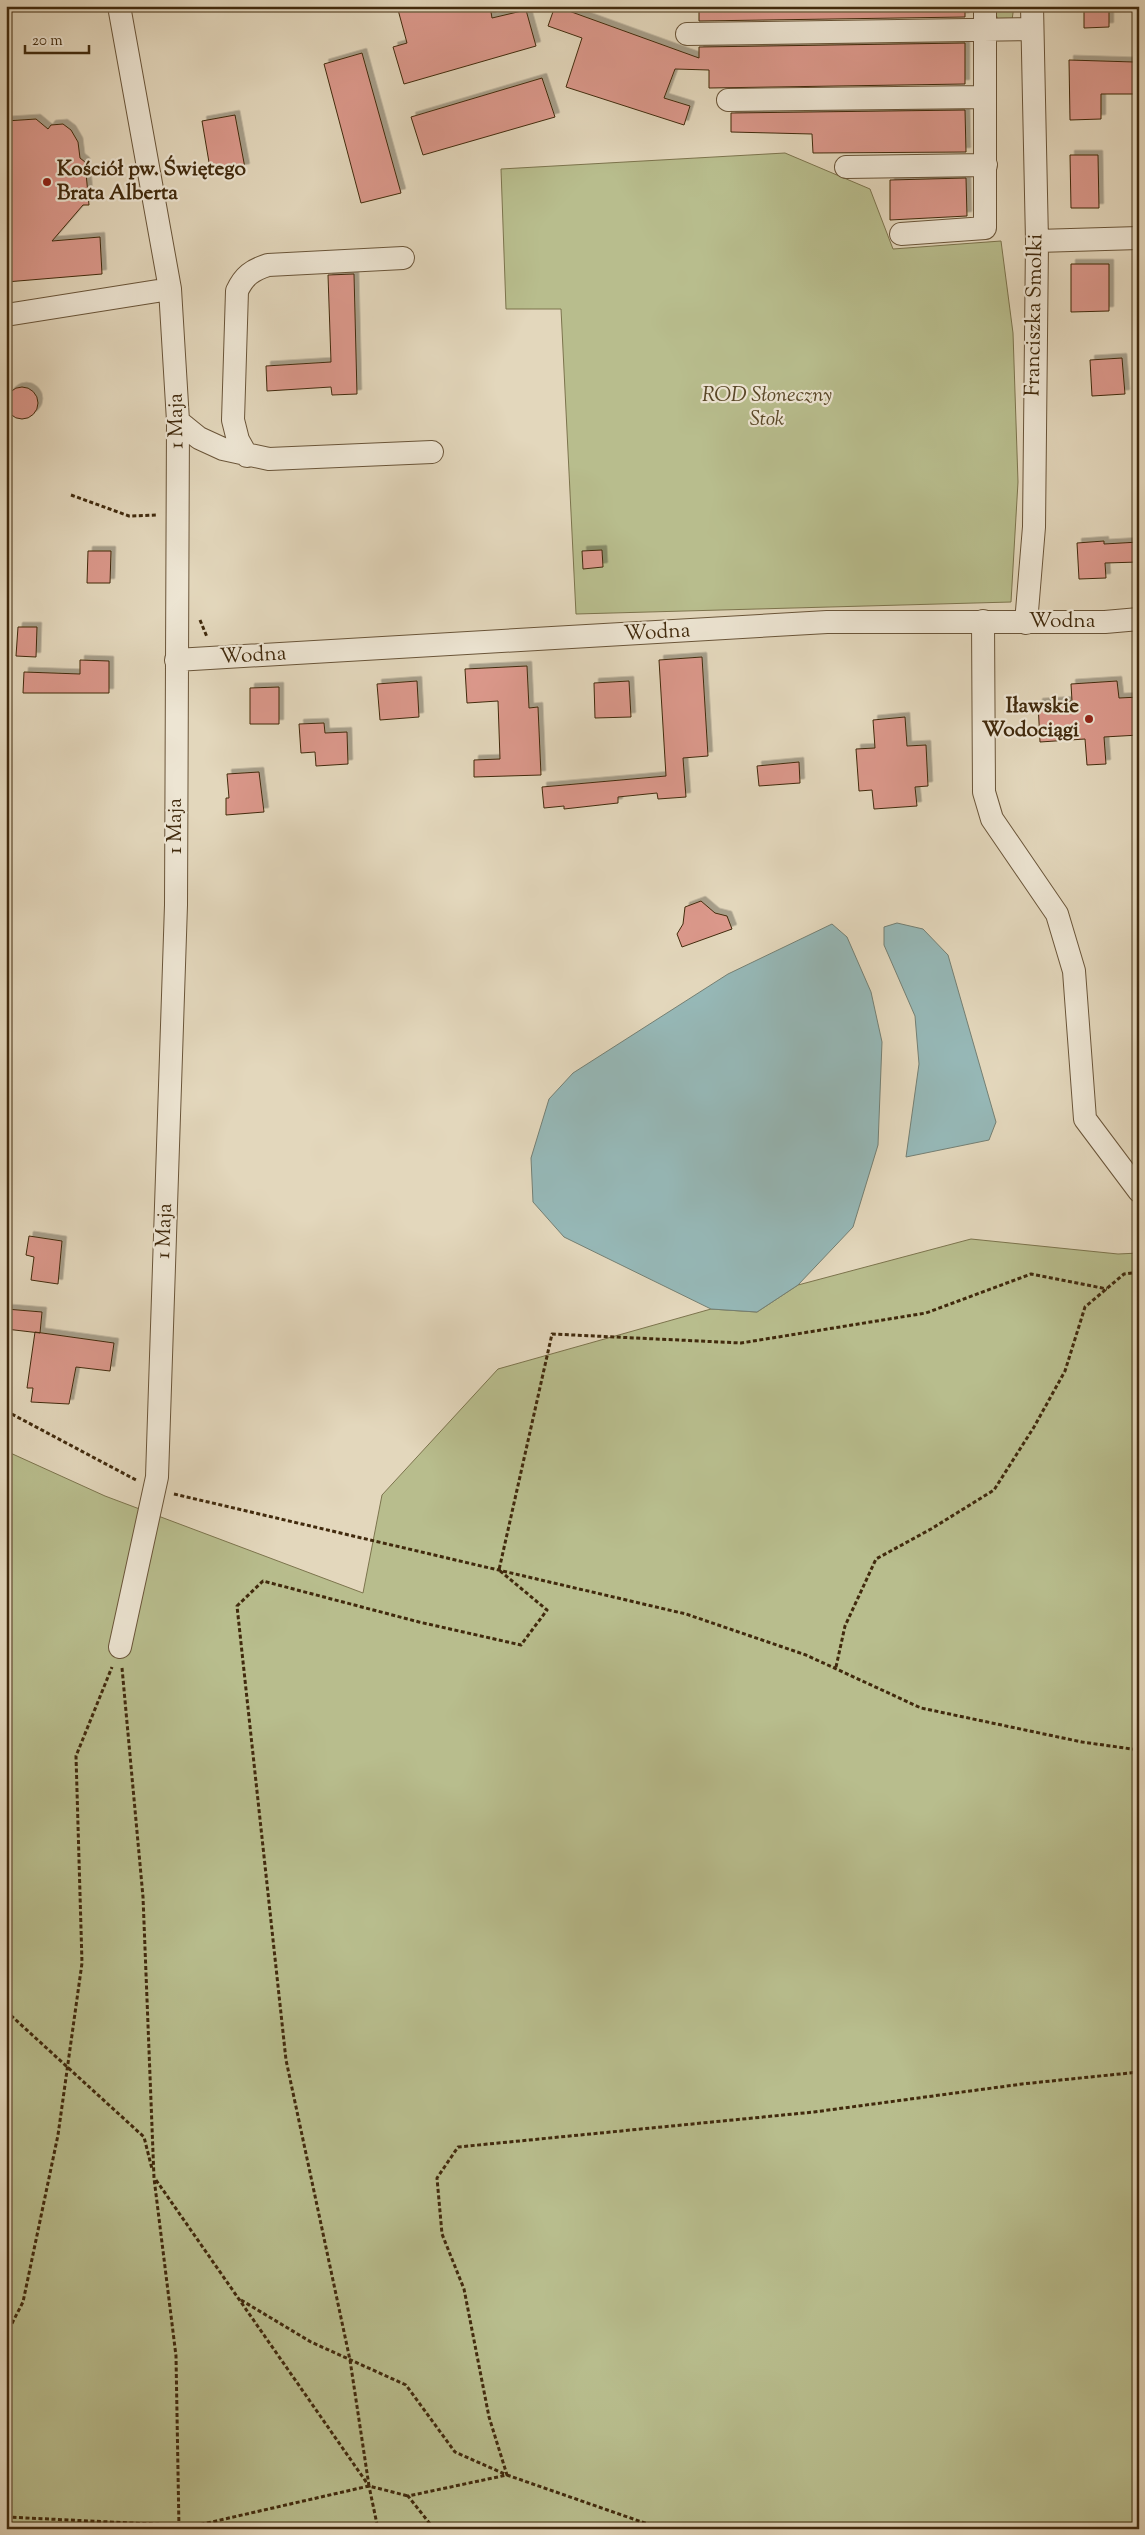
<svg xmlns="http://www.w3.org/2000/svg" width="1145" height="2535" viewBox="0 0 1145 2535" font-family="'Sorts Mill Goudy',serif">
<style>
.green{fill:#b8bd8d;stroke:#7c744d}
.water{fill:#96b8b7;stroke:#747f73}
.building{fill:#db988b;stroke:#412a0d;filter:url(#shadow)}
.lines{fill:none;stroke-linecap:round;stroke-linejoin:round}
.minor-casing{stroke:#6a5539;stroke-width:24}
.path{stroke:#412a0d;stroke-width:3;stroke-dasharray:4 2.5;stroke-linecap:butt}
.minor{stroke:#ede5d3;stroke-width:22}
.poi-dot{fill:#8f2418;stroke:#ede5d3;stroke-width:2}
.labels{text-anchor:middle;dominant-baseline:central;stroke-width:4.5;stroke-linejoin:round;paint-order:stroke}
.poi-label{font-size:21px;font-weight:bold;fill:#412a0d;stroke:#ede5d3;text-anchor:start}
.street-label{font-size:21px;fill:#412a0d;stroke:#ede5d3}
.park-label{font-size:21px;font-style:italic;fill:#594727;stroke:#ede5d3}
</style>
<defs>
<filter id="shadow"><feDropShadow dx="4.5" dy="-4.5" stdDeviation="0" flood-color="#0004"/></filter>
</defs>
<rect width="100%" height="100%" fill="#e3d7bc"/>
<filter id="stains"><feTurbulence type="fractalNoise" baseFrequency=".004" numOctaves="4"/><feColorMatrix values="0 0 0 0 .2 0 0 0 0 .09 0 0 0 0 .02 0 0 0 .5 -.17"/></filter>
<radialGradient id="worn" r=".72"><stop offset=".6" stop-color="#630" stop-opacity="0"/><stop offset="1" stop-color="#630" stop-opacity=".3"/></radialGradient>
<path class="green" d="M993,6H1014L1012,20H998Z
M785,153L870,189L893,249L1001,241L1013,333L1018,482L1011,602L576,614L561,309H506L501,169Z
M971,1239L1118,1254L1139,1253V2529H6V1451L105,1496L363,1593L382,1495L498,1369L711,1309L757,1312L798,1285Z"/>
<path class="water" d="M897,923L923,929L948,955L996,1122L989,1140L906,1157L919,1064L915,1016L884,945V927Z
M832,924L847,937L871,992L882,1042L878,1145L853,1227L798,1285L757,1312L711,1309L564,1237L533,1202L531,1158L549,1099L573,1073L728,974Z"/>
<path class="building" d="M397,6H490L492,18L526,10L536,46L404,84L393,47L407,43Z
M555,6L699,58V47L965,43V84L709,88V70L675,69L664,98L690,106L684,125L566,87L582,38L548,26Z
M699,6H965V17L699,21Z
M1089,6H1109V27L1084,28V11H1089Z
M362,53L401,193L361,203L324,64Z
M1069,60L1134,62L1136,94H1101V119L1070,120Z
M542,78L555,117L423,155L411,117Z
M965,110L966,152L813,153L812,134L731,132V113Z
M235,115L245,168L211,174L202,121Z
M36,119L48,129L51,125L63,124L71,130L78,142L80,158L85,162L89,205H83L52,241L100,237L102,274L6,282V121Z
M1070,155H1098L1099,208H1071Z
M966,178L967,216L890,220V180Z
M1071,264H1109V311L1071,312Z
M354,274L357,394L332,395L331,387L267,391L266,366L331,362L328,275Z
M1122,358L1125,394L1092,396L1090,360Z
M6 403a16 16 0 1 1 32 0a16 16 0 1 1-32 0Z
M1104,541V544L1139,542V562L1105,563L1106,578L1079,579L1077,543Z
M602,550L603,567L583,569L582,551Z
M88,551H111L110,583H87Z
M18,627H37L36,657L16,656Z
M702,657L708,756L683,758L686,797L658,799L657,793L618,797V803L564,809V806L544,808L542,787L666,776L659,660Z
M80,660L109,661V693H23L24,672L80,674Z
M527,666L529,708L538,707L541,775L474,777V760L500,759L498,701L467,703L465,669Z
M417,681L419,717L380,720L377,684Z
M629,681L631,717L595,718L594,683Z
M1117,681L1119,698L1139,697V735L1104,737L1106,764L1087,765L1085,739L1040,742L1038,703L1072,701L1071,684Z
M279,687V724H250V688Z
M905,717L907,746L926,745L928,786L915,787L917,806L874,809L872,790L859,791L856,749L875,748L873,720Z
M324,723L325,733L347,732L348,764L316,766L315,752L301,753L299,724Z
M799,762L800,783L759,786L757,766Z
M259,772L264,812L226,815V798H229L227,774Z
M701,901L715,913L727,916L732,929L682,947L677,934L683,924L685,907Z
M29,1236L62,1241L58,1284L31,1280L34,1257L26,1255Z
M6,1309L42,1312L40,1333L6,1329Z
M35,1332L114,1343L110,1371L76,1367L69,1404L31,1402L33,1388H27Z"/>
<g class="lines">
<g class="minor-casing">
<path id="minor" d="M119,6L170,289L178,421L176,905L157,1477L120,1647
M687,34L1032,29
M728,100L985,97
M846,167L986,165
M901,234L985,228V6
M1037,241L1139,238
M6,315L170,289
M178,421L199,438L223,449L269,459L432,452
M247,456L238,440L233,420L237,291C244,276 252,270 268,265L403,258
M983,621L984,792L992,819L1057,914L1074,971L1085,1119L1139,1191
M1026,623L1034,527L1037,241L1032,6
M176,660L827,622H1105L1139,619"/>
</g>
<path class="path" d="M71,495L129,516L156,515
M200,620L207,637
M6,1411L136,1480
M174,1494L686,1614L806,1655L921,1708L1082,1742L1139,1750
M836,1667L845,1626L876,1559L931,1529L994,1490L1034,1427L1065,1371L1085,1307L1124,1274L1139,1272
M122,1668L143,1897L154,2178L176,2356L179,2529
M6,2011L144,2137L152,2169
M156,2180L369,2486L378,2529
M241,2300L311,2342L406,2385L455,2452L507,2475L489,2417L464,2289L442,2234L437,2178L458,2147L814,2112L1022,2084L1139,2072
M6,2335L23,2302L58,2135L82,1963L76,1756L112,1667
M369,2486L350,2360L286,2060L237,1606L263,1581L419,1622L521,1645L547,1610L499,1570L552,1334L741,1343L926,1313L1031,1274L1107,1289
M6,2517L194,2526L369,2486L408,2496
M434,2529L408,2496L507,2475L662,2529"/>
<use href="#minor" class="minor"/>
</g>
<g class="poi-dot">
<circle cx="47" cy="182" r="5"/>
<circle cx="1089" cy="719" r="5"/>
</g>
<g class="labels">
<g class="poi-label">
<text x="57" y="170">Kościół pw. Świętego<tspan x="57" dy="24">Brata Alberta</tspan></text>
<text x="1079" y="707" text-anchor="end">Iławskie<tspan x="1079" dy="24">Wodociągi</tspan></text>
</g>
<g class="street-label">
<text transform="translate(1035 315) rotate(-89)">Franciszka Smolki</text>
<text transform="translate(177 421) rotate(-91)">1 Maja</text>
<text x="1062" y="622">Wodna</text>
<text transform="translate(657 633) rotate(-3)">Wodna</text>
<text transform="translate(253 656) rotate(-3)">Wodna</text>
<text transform="translate(176 826) rotate(-90)">1 Maja</text>
<text transform="translate(165 1231) rotate(-88)">1 Maja</text>
</g>
<g class="park-label">
<text x="767" y="396">ROD Słoneczny<tspan x="767" dy="24">Stok</tspan></text>
</g>
</g>
<rect width="1145" height="2535" fill="none" stroke="#e3d7bc" stroke-width="25"/>
<rect x="8" y="8" width="1130" height="2520" fill="none" stroke="#412a0d" stroke-width="2.5"/>
<rect x="12" y="12" width="1120" height="2510" fill="none" stroke="#412a0d"/>
<path d="M25 45v8h64v-8" fill="none" stroke="#412a0d" stroke-width="2.5"/>
<text x="32" y="45" font-size="15" fill="#412a0d" stroke="#ede5d3" stroke-width="4" paint-order="stroke">20 m</text>
<rect width="100%" height="100%" filter="url(#stains)"/>
<rect width="100%" height="100%" fill="url(#worn)"/>
</svg>
